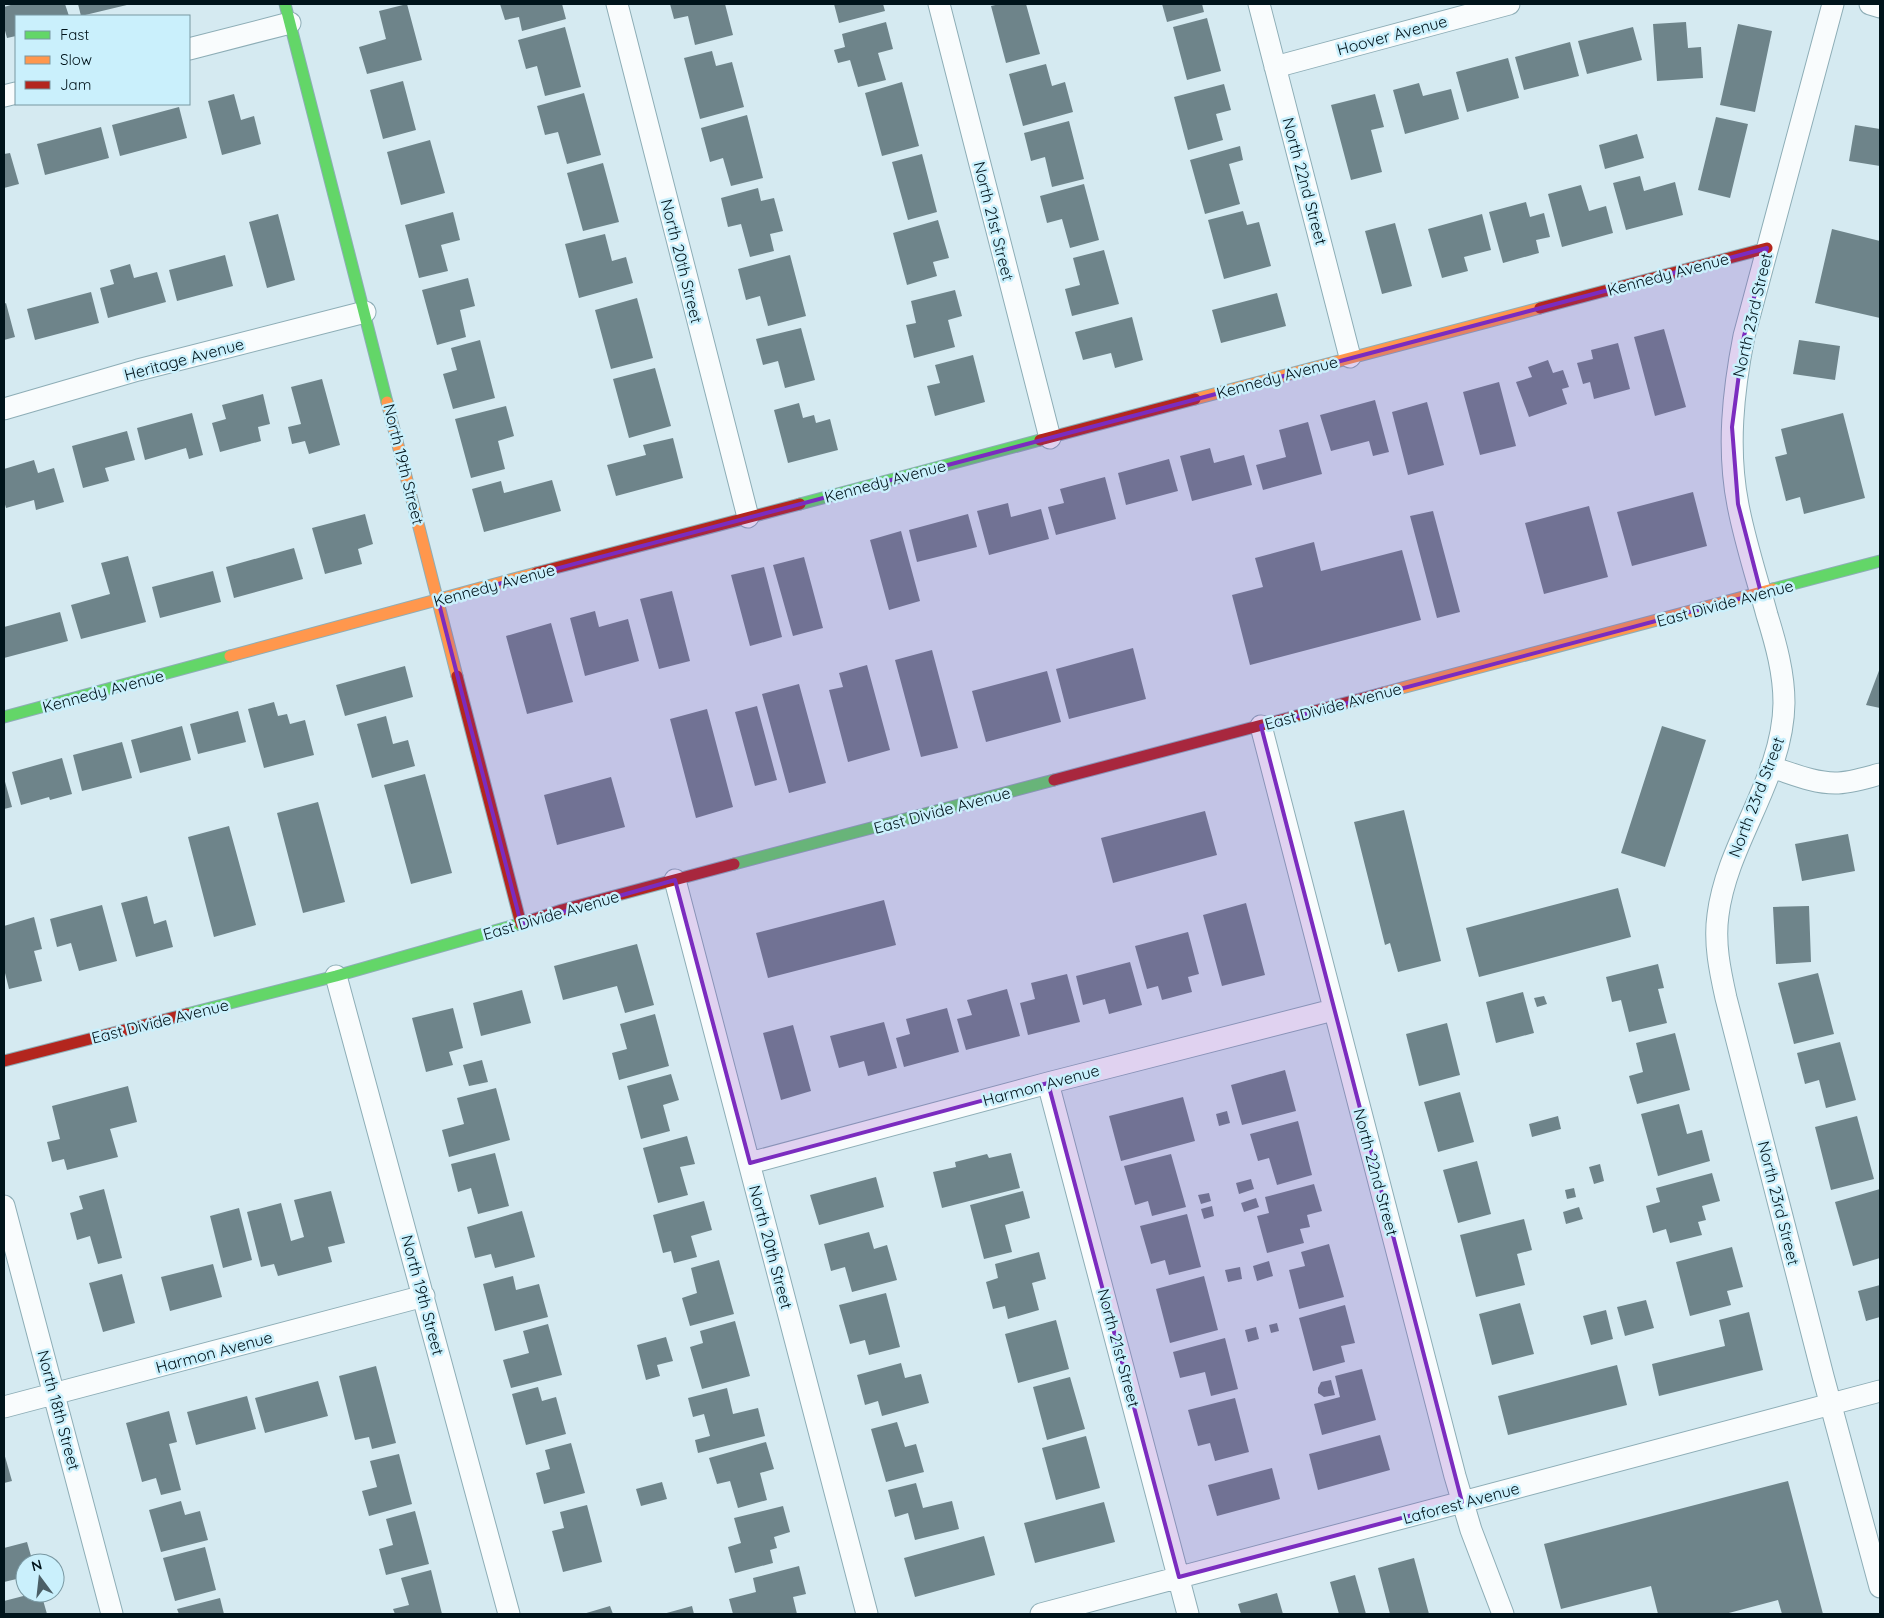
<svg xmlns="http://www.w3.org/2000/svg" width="1884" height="1618" viewBox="0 0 1884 1618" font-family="Quicksand,sans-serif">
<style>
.building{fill:#6e848a}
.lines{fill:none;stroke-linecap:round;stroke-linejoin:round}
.street-casing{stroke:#8dadb6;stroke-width:23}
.fast-casing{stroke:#8dadb6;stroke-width:13}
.slow-casing{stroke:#8dadb6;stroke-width:13}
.jam-casing{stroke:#8dadb6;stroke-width:13}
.street{stroke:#f9fcfd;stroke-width:21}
.fast{stroke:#63d668;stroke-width:11}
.slow{stroke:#ff974d;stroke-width:11}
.jam{stroke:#b3261e;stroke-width:11}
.marked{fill:#7b2cbf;fill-opacity:0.2;stroke:#7b2cbf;stroke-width:4;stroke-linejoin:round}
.labels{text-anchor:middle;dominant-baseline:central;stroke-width:5;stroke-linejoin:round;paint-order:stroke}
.street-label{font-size:16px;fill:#00141b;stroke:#caf0fc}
</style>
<rect width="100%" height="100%" fill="#d5eaf1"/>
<path class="building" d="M14,4H65L69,16H16V36L7,38L4,27V7Z
M78,4H131L81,16Z
M407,4L422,60L367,74L359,47L386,39L379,11Z
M500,4H562L566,19L522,31L519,17L505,20Z
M670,4H725L733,35L695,45L688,16L674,19Z
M834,4H883L885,11L839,23Z
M1000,4H1026L1040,54L1006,63L991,6Z
M1162,4H1202L1204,12L1167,22Z
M1207,18L1221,71L1187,80L1173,27Z
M886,22L893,49L878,53L886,80L858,87L850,60L838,63L834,50L845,47L842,34Z
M1686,22L1688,48L1701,47L1703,78L1657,81L1653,24Z
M1738,24L1772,31L1755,112L1720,105Z
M565,27L581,87L545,96L537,66L526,69L518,40Z
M1633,27L1642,60L1587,74L1578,41Z
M1570,42L1579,76L1524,90L1515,57Z
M712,51L716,66L732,62L744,107L700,119L684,58Z
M1508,58L1519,98L1467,112L1456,72Z
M1046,64L1052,86L1065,82L1073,112L1023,126L1009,74Z
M403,81L416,130L383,139L370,90Z
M902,82L919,146L882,156L865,93Z
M1419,83L1423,96L1451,89L1459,119L1405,134L1393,90Z
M1224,84L1231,110L1216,114L1223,140L1188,150L1174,97Z
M584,93L601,155L567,164L558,132L545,135L537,106Z
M234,94L241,120L254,116L261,144L222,155L208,101Z
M1375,94L1384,127L1371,130L1382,172L1351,180L1331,105Z
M179,107L187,138L120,156L112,125Z
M747,115L763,178L731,186L723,158L710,162L701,128Z
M1716,117L1748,124L1730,198L1698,190Z
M1069,121L1084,179L1052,187L1045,157L1031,161L1024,133Z
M1855,125L1880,129V166L1849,161Z
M101,127L109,158L45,175L37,144Z
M1637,134L1644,158L1605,169L1599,145Z
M430,140L445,193L401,205L387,152Z
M1240,146L1243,160L1229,164L1240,204L1205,214L1190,160Z
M10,153L19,184L4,188V154Z
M922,154L937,212L908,220L892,162Z
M603,163L619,222L583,231L567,173Z
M1640,176L1644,191L1675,182L1683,215L1626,230L1613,183Z
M1084,184L1099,240L1070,248L1062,219L1047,223L1040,196Z
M1581,185L1589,211L1606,206L1613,233L1562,247L1548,194Z
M758,188L761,201L774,198L783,231L770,234L774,251L750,257L741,224L728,227L721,198Z
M1526,202L1530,217L1544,213L1550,237L1536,240L1539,253L1503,263L1489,212Z
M1243,211L1247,225L1259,222L1271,266L1224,279L1208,220Z
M453,212L460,240L441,245L448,271L419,278L405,225Z
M278,214L295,280L267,288L249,222Z
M1482,214L1491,250L1464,257L1468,271L1442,278L1428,229Z
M938,220L949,258L933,262L937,276L907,285L893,233Z
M1395,223L1412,286L1382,294L1365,231Z
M1832,229L1880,241V318L1815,303Z
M605,234L612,261L626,257L633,283L579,298L565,244Z
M1104,250L1119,304L1072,316L1065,289L1080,285L1073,258Z
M225,255L233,286L177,301L169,270Z
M790,255L806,316L768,326L760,296L746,300L738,269Z
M130,264L134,278L157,272L166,302L108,318L100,288L114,284L110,270Z
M468,278L475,306L460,310L466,337L437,345L422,290Z
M955,290L962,316L948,320L955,347L914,358L906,325L916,323L911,301Z
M91,292L99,323L35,340L27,309Z
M1277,293L1286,326L1221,343L1212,310Z
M637,298L653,358L611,369L595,310Z
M6,303L15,337L4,340V304Z
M1132,317L1143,360L1115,368L1111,353L1083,360L1075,332Z
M801,328L815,380L785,388L778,361L763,365L756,339Z
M1664,329L1686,407L1655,416L1634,337Z
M480,340L495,398L453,409L443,374L457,370L451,348Z
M1799,340L1840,346L1835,380L1793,374Z
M1618,343L1630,389L1594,399L1590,382L1583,384L1577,363L1593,359L1591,350Z
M973,355L985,402L935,416L927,386L940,383L935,365Z
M1548,360L1553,373L1563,370L1569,387L1562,389L1567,404L1529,417L1516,382L1532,377L1528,367Z
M655,368L671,426L629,438L613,379Z
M322,379L340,445L309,454L305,441L292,444L288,427L301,424L291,387Z
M1499,382L1516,446L1480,455L1463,392Z
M263,394L270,424L258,427L261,441L220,452L212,423L226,419L222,405Z
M1375,400L1389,452L1373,456L1369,441L1331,451L1320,415Z
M1427,402L1444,465L1408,475L1392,412Z
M799,403L803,418L814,415L816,423L830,419L838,450L788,463L774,410Z
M506,406L514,436L498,441L505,469L471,478L455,419Z
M192,413L203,455L189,459L186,448L145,460L137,428Z
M1843,413L1865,498L1804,514L1800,497L1786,501L1775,457L1787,454L1781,429Z
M1308,422L1322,474L1263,490L1256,465L1286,457L1279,430Z
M127,431L135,460L105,468L109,481L83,488L72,446Z
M673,438L683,478L616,496L607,465L646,455L643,445Z
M1210,448L1214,463L1244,455L1252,485L1192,501L1180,456Z
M1169,459L1178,491L1126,505L1118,473Z
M34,460L38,473L54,468L64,502L36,510L34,500L6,508L4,501V469Z
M1105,477L1116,519L1056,535L1048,507L1064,503L1060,489Z
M552,480L561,511L484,532L472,489L501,481L504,493Z
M1693,492L1707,546L1632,566L1617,512Z
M1008,503L1011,517L1041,509L1049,539L989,555L977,511Z
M1589,506L1608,577L1544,594L1525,523Z
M1433,511L1460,612L1437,618L1410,516Z
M365,514L373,544L358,549L362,564L325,574L312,528Z
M968,514L977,547L917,562L909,530Z
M901,531L920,601L889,610L870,540Z
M1314,542L1321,571L1402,550L1421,620L1250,665L1232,595L1263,587L1255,558Z
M294,548L303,579L234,598L226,567Z
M128,556L146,622L81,639L71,605L110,594L101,563Z
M804,557L823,628L793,636L773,565Z
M764,567L782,637L750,646L731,575Z
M213,571L221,602L160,618L152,587Z
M672,591L690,661L659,669L640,599Z
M595,611L599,627L628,619L639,661L585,676L570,618Z
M60,612L68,641L4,658V627Z
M551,623L573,702L527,714L506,636Z
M1133,648L1146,699L1069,719L1056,669Z
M932,650L958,748L921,757L895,660Z
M867,665L890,750L848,762L829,690L843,687L839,673Z
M405,666L413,697L345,716L336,685Z
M1880,668V708L1866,705Z
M1047,671L1061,722L986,742L972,691Z
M799,684L826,783L789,793L762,694Z
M274,702L278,716L287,714L290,724L305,720L314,755L264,768L248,709Z
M757,706L777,780L755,786L735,712Z
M707,709L733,807L696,818L670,719Z
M238,711L246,742L198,754L190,724Z
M386,716L393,744L408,740L415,766L372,778L357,724Z
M182,726L191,760L140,773L131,740Z
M1662,726L1706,740L1665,867L1621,853Z
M122,742L132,778L82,791L73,755Z
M62,758L72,794L50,800L49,797L21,805L12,772Z
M425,774L452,873L411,884L384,785Z
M611,777L625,827L557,845L544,795Z
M4,778L12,807L4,809Z
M318,802L345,902L303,913L277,813Z
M1404,810L1441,961L1398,972L1390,943L1385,945L1354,822Z
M1205,811L1217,855L1113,883L1101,838Z
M229,826L256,925L214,937L188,837Z
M1848,834L1855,871L1802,881L1795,844Z
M1618,888L1631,937L1479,977L1466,928Z
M147,896L154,924L166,920L173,947L136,957L121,903Z
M884,900L896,945L768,978L756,933Z
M1246,903L1265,975L1222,986L1203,915Z
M102,905L117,961L79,971L71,943L57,947L50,919Z
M1809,906L1811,962L1776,964L1773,907Z
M34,917L42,949L34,951L42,981L9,989L4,969V926Z
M1188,932L1199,974L1188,977L1192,992L1162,1000L1158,986L1147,989L1135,946Z
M637,944L654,1005L625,1013L617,986L563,1000L554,966Z
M1130,962L1142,1005L1109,1014L1105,999L1083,1005L1076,976Z
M1658,964L1664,988L1658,989L1667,1023L1629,1032L1621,1000L1612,1002L1606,977Z
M1818,973L1834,1034L1794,1044L1778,983Z
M1067,974L1080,1022L1028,1035L1020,1003L1035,999L1031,983Z
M1007,989L1020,1036L966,1050L957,1019L972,1015L967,1000Z
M522,990L531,1023L481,1036L473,1003Z
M1523,992L1534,1033L1496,1043L1486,1002Z
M1544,996L1547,1004L1537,1007L1534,998Z
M453,1008L463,1048L449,1052L453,1065L426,1072L412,1018Z
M947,1008L959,1052L904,1067L896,1038L910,1034L906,1019Z
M655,1014L669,1066L619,1080L612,1053L627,1049L620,1024Z
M884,1022L897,1068L868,1076L864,1061L839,1068L830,1036Z
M1447,1023L1460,1075L1419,1086L1406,1034Z
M793,1025L811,1091L781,1100L763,1033Z
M1675,1033L1690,1090L1637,1104L1629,1076L1643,1072L1636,1043Z
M1840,1042L1856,1100L1826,1108L1819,1080L1805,1084L1797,1053Z
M482,1060L488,1082L469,1086L463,1065Z
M1285,1070L1296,1111L1242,1125L1231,1085Z
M671,1074L679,1100L663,1105L670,1131L641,1139L627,1086Z
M128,1086L137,1122L110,1129L118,1157L67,1170L64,1159L52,1162L47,1142L60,1139L52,1106Z
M496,1088L510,1140L449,1157L442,1130L464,1124L457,1098Z
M1460,1092L1474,1142L1438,1152L1424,1102Z
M1183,1097L1195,1141L1121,1161L1109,1116Z
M1679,1104L1687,1134L1702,1130L1710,1161L1658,1176L1641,1114Z
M1227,1111L1230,1123L1219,1126L1216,1114Z
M1558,1116L1561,1129L1532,1137L1529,1124Z
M1857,1116L1874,1179L1831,1190L1815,1127Z
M1298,1121L1312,1175L1277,1185L1269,1158L1258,1161L1250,1134Z
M687,1136L695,1164L680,1167L688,1195L658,1203L643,1148Z
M495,1153L509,1206L478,1214L471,1188L458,1192L451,1164Z
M1011,1153L1020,1188L942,1208L933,1172L956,1167L955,1162L987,1154L989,1158Z
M1171,1154L1186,1207L1152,1216L1148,1201L1135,1205L1124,1166Z
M1477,1161L1491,1214L1458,1223L1443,1170Z
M1600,1164L1604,1181L1594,1184L1589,1167Z
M1712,1173L1720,1201L1702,1206L1706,1220L1698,1222L1702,1235L1670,1243L1666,1229L1653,1233L1646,1206L1660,1202L1656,1188Z
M876,1177L884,1207L819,1225L810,1195Z
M1251,1179L1254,1189L1239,1194L1236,1183Z
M1314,1184L1322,1211L1307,1215L1310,1227L1300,1229L1304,1243L1267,1253L1257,1216L1269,1213L1265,1197Z
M1574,1188L1576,1197L1567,1199L1565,1190Z
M104,1189L122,1258L98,1264L90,1236L77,1240L70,1213L83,1209L79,1196Z
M1880,1189V1258L1853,1266L1835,1202Z
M331,1191L345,1243L328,1247L332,1262L278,1276L274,1264L261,1267L247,1212L281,1203L291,1241L304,1237L294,1200Z
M1023,1191L1030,1218L1005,1225L1012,1252L984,1259L970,1205Z
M1209,1193L1211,1201L1201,1204L1198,1195Z
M1256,1198L1259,1207L1244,1212L1241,1203Z
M704,1201L712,1230L691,1236L697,1257L674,1263L671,1251L663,1253L653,1215Z
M1212,1206L1214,1216L1204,1219L1201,1209Z
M1579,1207L1583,1219L1566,1224L1563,1212Z
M239,1208L252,1260L223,1268L210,1216Z
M522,1211L535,1257L495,1268L491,1254L475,1258L467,1227Z
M1187,1214L1201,1267L1169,1275L1165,1260L1151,1264L1140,1226Z
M1524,1219L1532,1250L1517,1254L1525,1285L1476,1297L1460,1235Z
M869,1232L874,1249L887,1245L897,1280L852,1292L845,1267L831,1271L824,1244Z
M1329,1244L1344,1297L1299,1309L1289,1270L1305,1266L1301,1252Z
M1732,1247L1743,1287L1727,1291L1731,1305L1690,1316L1676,1262Z
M1039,1252L1046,1279L1032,1283L1039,1310L1008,1319L1005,1306L993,1309L986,1282L998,1278L995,1264Z
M719,1260L734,1314L690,1326L682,1298L697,1293L691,1268Z
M1269,1261L1273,1276L1257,1281L1253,1266Z
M213,1264L222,1297L170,1311L161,1277Z
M1240,1267L1242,1279L1228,1282L1225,1270Z
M122,1274L135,1323L103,1332L89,1283Z
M513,1276L516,1290L539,1284L548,1317L495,1331L483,1284Z
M1204,1276L1218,1330L1170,1343L1156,1289Z
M1880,1285V1317L1866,1321L1858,1291Z
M886,1293L900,1347L869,1355L865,1340L850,1344L839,1305Z
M1646,1300L1654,1328L1625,1336L1617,1307Z
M1520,1303L1534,1354L1492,1365L1479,1314Z
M1345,1305L1355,1343L1341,1346L1345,1362L1313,1371L1299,1318Z
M1606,1310L1613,1339L1591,1345L1583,1316Z
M1749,1312L1763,1370L1659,1396L1652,1364L1725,1346L1719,1320Z
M1056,1320L1069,1369L1018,1383L1005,1334Z
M735,1321L750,1376L702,1389L690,1347L703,1343L700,1331Z
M1277,1323L1279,1331L1271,1333L1269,1325Z
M548,1324L562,1375L511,1388L503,1360L529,1353L523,1331Z
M1256,1327L1259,1339L1248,1342L1245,1330Z
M666,1337L673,1361L657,1365L660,1376L646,1380L637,1345Z
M1225,1338L1238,1389L1211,1396L1205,1372L1180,1378L1173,1352Z
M901,1363L905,1378L921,1374L929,1403L882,1416L878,1401L865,1405L857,1375Z
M1617,1365L1627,1405L1508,1435L1498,1396Z
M376,1366L396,1443L372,1449L369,1437L355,1440L339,1376Z
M1362,1369L1376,1420L1322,1435L1314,1404L1340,1397L1335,1376Z
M1070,1377L1085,1429L1047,1440L1033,1387Z
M1331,1380L1335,1395L1324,1397L1318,1393V1388L1321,1382Z
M318,1381L328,1416L265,1433L255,1398Z
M538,1387L542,1401L556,1397L566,1434L526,1445L512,1394Z
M727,1388L733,1414L758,1408L765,1436L698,1453L695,1440L710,1436L704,1414L693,1417L688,1398Z
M247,1396L256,1429L196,1445L187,1412Z
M1235,1398L1249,1452L1215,1461L1210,1443L1198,1446L1188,1410Z
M169,1411L177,1442L169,1444L181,1490L161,1495L156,1478L142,1482L126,1423Z
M897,1422L905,1447L916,1444L924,1472L886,1482L871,1429Z
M1380,1435L1390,1470L1318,1490L1309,1454Z
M1086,1436L1100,1488L1056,1500L1042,1448Z
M766,1442L774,1469L760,1473L767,1500L738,1508L730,1481L717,1484L709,1458Z
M571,1443L585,1493L544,1504L536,1473L550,1469L545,1450Z
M4,1453L12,1481L4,1483Z
M399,1454L412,1504L369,1516L362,1491L377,1487L370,1461Z
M1272,1468L1280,1499L1217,1516L1208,1485Z
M1788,1481L1823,1614H1782L1778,1600L1725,1614H1658L1651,1586L1561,1609L1544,1544Z
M662,1482L667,1499L641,1506L636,1489Z
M916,1483L923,1508L952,1501L959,1529L915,1540L908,1513L895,1517L888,1490Z
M181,1501L185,1515L200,1511L208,1540L161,1552L149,1510Z
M1104,1502L1115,1542L1035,1563L1024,1523Z
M587,1505L602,1562L563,1572L552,1531L564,1528L560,1512Z
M783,1506L790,1532L774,1537L777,1548L770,1550L773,1563L735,1573L728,1547L741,1543L734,1518Z
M415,1511L429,1564L386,1575L379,1549L393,1545L386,1519Z
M984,1536L995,1575L915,1597L904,1558Z
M27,1542L33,1563H25V1577L4,1582V1548Z
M205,1547L216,1590L175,1601L163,1558Z
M1414,1558L1429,1614H1390L1378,1568Z
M799,1566L806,1594L793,1597L797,1614H733L729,1599L756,1592L753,1578Z
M431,1570L442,1614H395L393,1609L409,1605L401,1578Z
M1355,1575L1366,1614H1339L1330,1582Z
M35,1593H41L47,1614H4V1601Z
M1277,1593L1283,1614H1241L1238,1604Z
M220,1598L224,1614H179L177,1609Z
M610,1606L613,1614H583Z
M692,1606L694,1614H663Z"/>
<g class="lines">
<g class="street-casing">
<path id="street" d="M617,4L748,517
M939,4L1050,438
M1259,4L1350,357
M1833,4L1744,336C1733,392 1727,449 1738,505C1745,542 1757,578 1767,615C1776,644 1784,673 1784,703C1783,779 1727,842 1718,915C1714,943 1720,971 1726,998L1823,1376L1880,1587
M1870,4L1880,7
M189,49L290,23
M1275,67L1509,4
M4,96L16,93
M4,409L138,370L365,312
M1261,726L1455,1476L1471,1530L1503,1614
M1771,767C1791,773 1813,783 1835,783C1850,783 1865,778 1880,774
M675,880L867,1614
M336,976L509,1614
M1048,1083L1188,1614
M750,1163L1048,1083L1333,1010
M4,1206L112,1614
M4,1407L424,1296
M1041,1614L1880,1391"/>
</g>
<g class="fast-casing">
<path id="fast" d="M285,4L387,402
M800,504L1040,440
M1773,589L1880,561
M4,717L230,656
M734,864L1054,780
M187,1014L336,976L526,922"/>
</g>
<g class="slow-casing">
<path id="slow" d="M1195,399L1540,308
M387,402L457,676
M230,656L536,573
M1383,693L1773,589"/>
</g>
<g class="jam-casing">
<path id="jam" d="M1540,308L1767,248
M1040,440L1195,399
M536,573L800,504
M457,676L521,924
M1054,780L1383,693
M526,922L562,910L734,864
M4,1061L187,1014"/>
</g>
<use href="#street" class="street"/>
<use href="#fast" class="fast"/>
<use href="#slow" class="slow"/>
<use href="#jam" class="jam"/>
</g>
<path class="marked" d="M1767,248L1744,336L1732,427L1738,504L1761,593L1261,726L1462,1502L1179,1577L1048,1083L750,1163L675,880L521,924L438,600Z"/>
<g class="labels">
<g class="street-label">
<text transform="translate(1392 35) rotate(-15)">Hoover Avenue</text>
<text transform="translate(1305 181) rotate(75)">North 22nd Street</text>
<text transform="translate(994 221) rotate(76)">North 21st Street</text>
<text transform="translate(682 261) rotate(76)">North 20th Street</text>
<text transform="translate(1668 274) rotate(-15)">Kennedy Avenue</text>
<text transform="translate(1752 315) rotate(-77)">North 23rd Street</text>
<text transform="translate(184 359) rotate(-15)">Heritage Avenue</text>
<text transform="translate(1277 377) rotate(-15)">Kennedy Avenue</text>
<text transform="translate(404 464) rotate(76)">North 19th Street</text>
<text transform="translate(885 481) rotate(-15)">Kennedy Avenue</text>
<text transform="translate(494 585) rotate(-15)">Kennedy Avenue</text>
<text transform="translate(1725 603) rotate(-15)">East Divide Avenue</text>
<text transform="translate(103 691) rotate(-15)">Kennedy Avenue</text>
<text transform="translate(1333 706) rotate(-15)">East Divide Avenue</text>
<text transform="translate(1756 797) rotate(-69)">North 23rd Street</text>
<text transform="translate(942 810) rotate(-15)">East Divide Avenue</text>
<text transform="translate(551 915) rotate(-16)">East Divide Avenue</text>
<text transform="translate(160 1021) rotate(-14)">East Divide Avenue</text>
<text transform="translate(1041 1085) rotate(-15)">Harmon Avenue</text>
<text transform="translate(1376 1172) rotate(75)">North 22nd Street</text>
<text transform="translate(1779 1203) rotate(76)">North 23rd Street</text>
<text transform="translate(771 1247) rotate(75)">North 20th Street</text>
<text transform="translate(423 1295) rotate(75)">North 19th Street</text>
<text transform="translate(1119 1348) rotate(75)">North 21st Street</text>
<text transform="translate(214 1352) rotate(-15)">Harmon Avenue</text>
<text transform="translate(59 1410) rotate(75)">North 18th Street</text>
<text transform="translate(1461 1503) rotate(-15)">Laforest Avenue</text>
</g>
</g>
<rect width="1884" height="1618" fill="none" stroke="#00141b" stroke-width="10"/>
<rect x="15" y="15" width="175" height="90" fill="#caf0fc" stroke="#7998a2"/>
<rect x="25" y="31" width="25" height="8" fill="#63d668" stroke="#7998a2"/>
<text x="60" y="40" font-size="15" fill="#00141b">Fast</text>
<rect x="25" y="56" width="25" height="8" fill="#ff974d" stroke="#7998a2"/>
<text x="60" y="65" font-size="15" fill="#00141b">Slow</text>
<rect x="25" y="81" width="25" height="8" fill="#b3261e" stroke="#7998a2"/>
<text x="60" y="90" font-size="15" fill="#00141b">Jam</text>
<g transform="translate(40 1578) rotate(345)"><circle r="24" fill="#caf0fc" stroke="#7998a2"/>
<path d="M0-4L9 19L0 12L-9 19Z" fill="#4b5f66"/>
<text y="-8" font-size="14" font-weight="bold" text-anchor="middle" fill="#00141b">N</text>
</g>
</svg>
